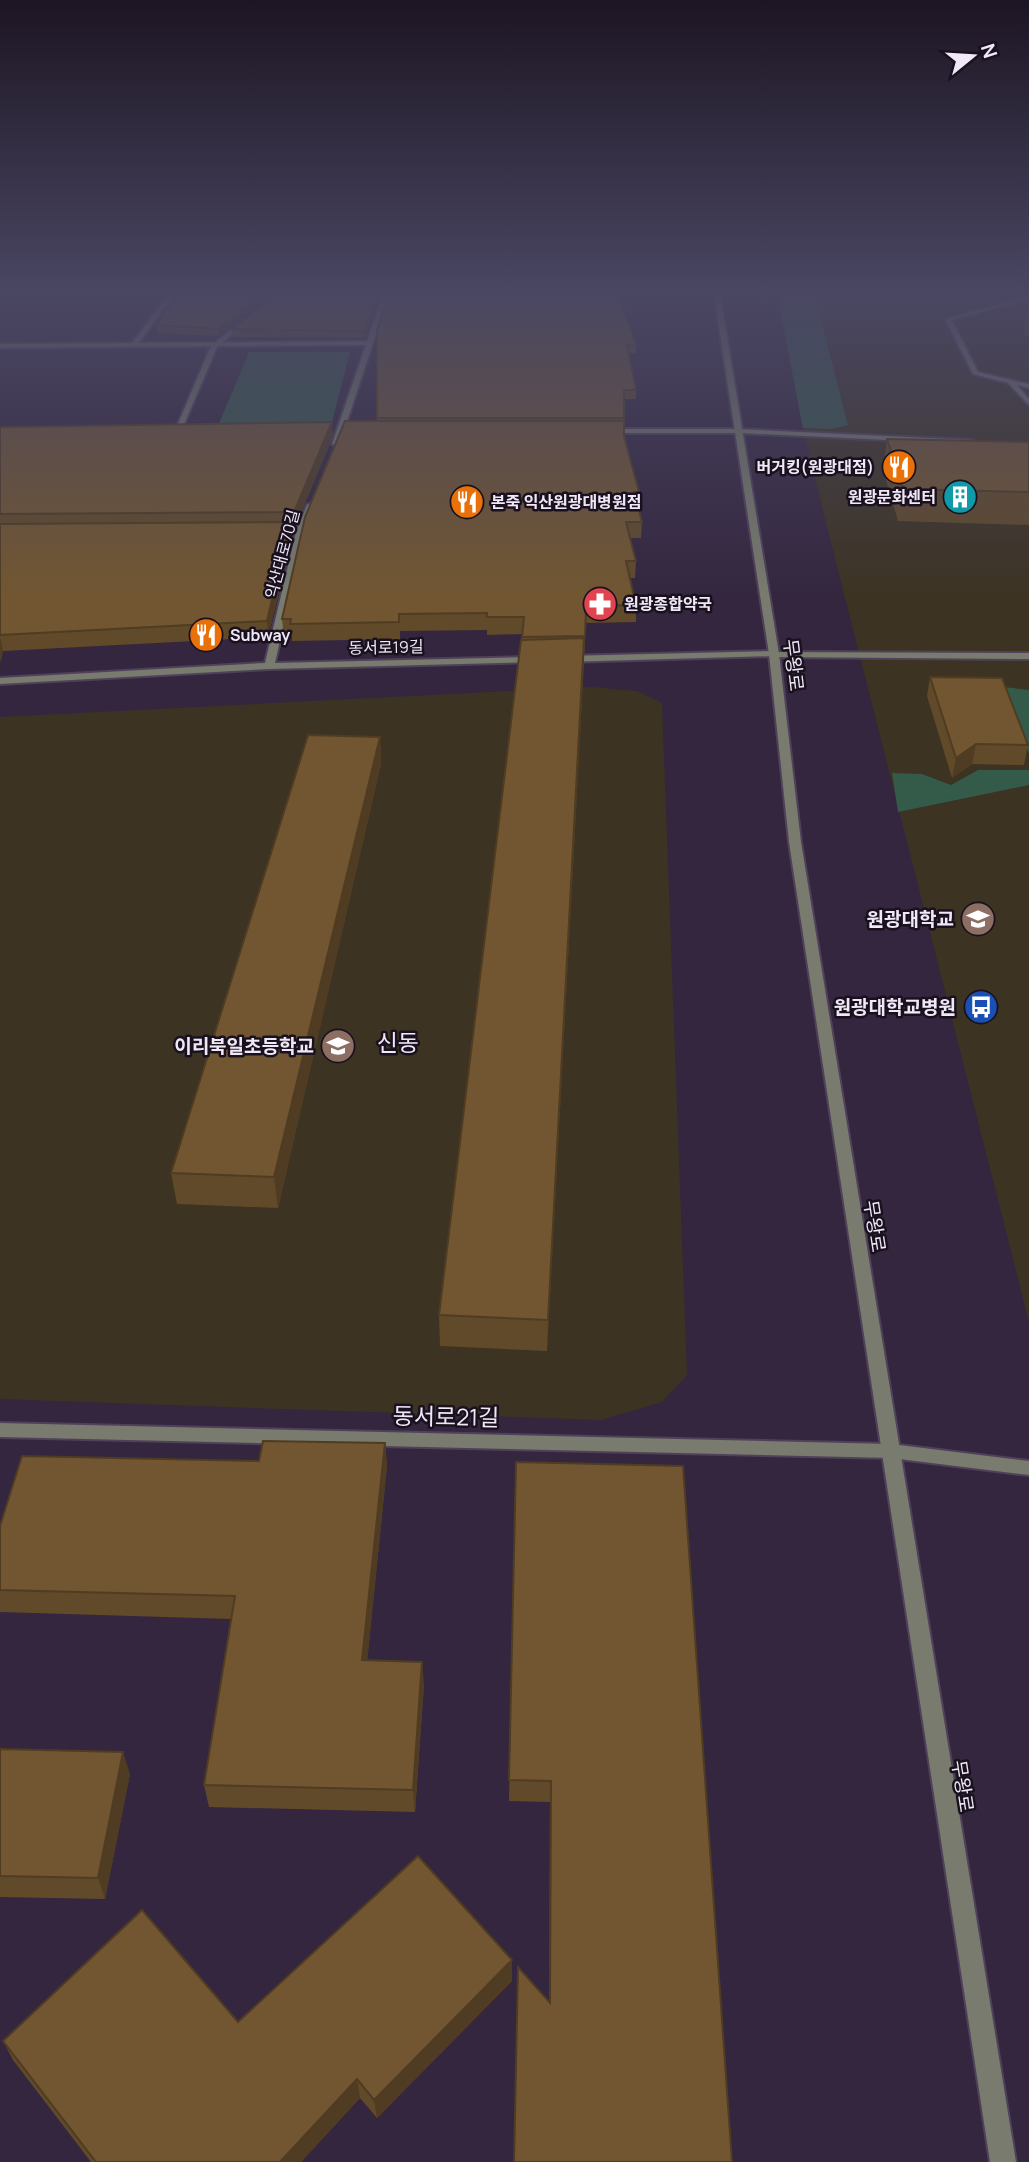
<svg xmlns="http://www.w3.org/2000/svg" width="1029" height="2162" viewBox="0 0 1029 2162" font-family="Manrope,'Noto Sans KR',sans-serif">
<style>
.education{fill:#3c3323}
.green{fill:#345a49}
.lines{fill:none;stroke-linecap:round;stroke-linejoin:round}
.service-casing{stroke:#4e4159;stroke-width:4}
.pedestrian-casing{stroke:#4e4159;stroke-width:4}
.minor-casing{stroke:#4e4159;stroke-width:4}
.tertiary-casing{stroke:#4e4159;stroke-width:4}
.service{fill:#787b6d;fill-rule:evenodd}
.pedestrian{fill:#787b6d;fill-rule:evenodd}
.minor{fill:#787b6d;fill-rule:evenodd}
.tertiary{fill:#787b6d;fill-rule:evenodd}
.wall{fill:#614a2a}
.shaded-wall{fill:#4f3c22}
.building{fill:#715631;stroke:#4f3c22;stroke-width:2}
.labels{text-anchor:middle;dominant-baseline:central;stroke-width:5;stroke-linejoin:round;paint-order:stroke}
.far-poi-label{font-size:16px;font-weight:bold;fill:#f0e7f7;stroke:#19121e;text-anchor:start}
.far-street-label{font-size:16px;fill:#f0e7f7;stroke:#19121e}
.street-label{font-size:19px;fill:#f0e7f7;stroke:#19121e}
.poi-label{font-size:19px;font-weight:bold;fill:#f0e7f7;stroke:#19121e;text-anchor:end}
.quarter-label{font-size:23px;fill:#f0e7f7;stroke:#19121e}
.near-street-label{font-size:23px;fill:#f0e7f7;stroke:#19121e}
</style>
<rect width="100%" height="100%" fill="#34263f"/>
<path class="education" d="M777,294H1029V1322L824,515L803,428Z
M591,687L637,691L662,703L687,1375L662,1402L601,1420L0,1399V717Z"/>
<path class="green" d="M777,294H814L848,425L832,429L803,428Z
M249,352H350L331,426H218Z
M1004,687L1029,690V754Z
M978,770H1029V785L898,812L892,773L922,774L951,785Z"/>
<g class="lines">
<g class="service-casing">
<path id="service" d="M1029,296V300L952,320L978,372L1029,384V388L1017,385L1029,399V405L1008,383L973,374L945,319Z
M244,319L249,320L217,347L182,429L175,431L211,346Z
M737,429L972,440L976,442L972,444L740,433H737Z
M771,652L1029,653V659L774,657L771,656Z"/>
</g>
<g class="pedestrian-casing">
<path id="pedestrian" d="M891,1444L1029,1461V1475L891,1458L885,1456L882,1451L885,1446Z"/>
</g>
<g class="minor-casing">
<path id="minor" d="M169,294H175L139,343L367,341L383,294H389L339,446L332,444L366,345L0,348V344L132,343Z
M602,429H740L744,431L740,433H602Z
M311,503L315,505L304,532L275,663L535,657L538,658V662L269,669L0,684V678L265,663L296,532L307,505Z
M774,651L777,652V656L565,662L560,659L565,656Z
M0,1423L891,1444L897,1446L900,1451L897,1456L891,1458L0,1437Z"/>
</g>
<g class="tertiary-casing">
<path id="tertiary" d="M714,294H720L779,654L801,842L1016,2162H990L789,842L769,654Z"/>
</g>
<use href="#service" class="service"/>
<use href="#pedestrian" class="pedestrian"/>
<use href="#minor" class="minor"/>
<use href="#tertiary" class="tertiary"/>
</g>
<path class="wall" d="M271,294L218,336L157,333L156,325Z
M276,294H380L365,338L233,337L232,329Z
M1028,305H1029V339L1023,331Z
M377,331L636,345V353H629L636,390V399H624V436L639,492L638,507L642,522L641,538H630L636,561L635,578H630L636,605V622L586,623L547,1351L440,1346L439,1315L522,634L487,635V630L400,631V639L292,641V636H284L282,619L377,421Z
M0,427L333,436L295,527H291L292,538L268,637L3,651L0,662Z
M887,439L1029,442V525L898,521L883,470Z
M930,677L1028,745L1024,765L972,764L952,778L927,696Z
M380,737L381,764L278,1208L177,1204L171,1173Z
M385,1443L387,1466L367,1661L424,1684L415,1812L209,1807L204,1785L231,1619L0,1612V1526L259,1461Z
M516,1462L732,2162L549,2002L550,1802L509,1801Z
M0,1749L130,1774L105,1899L0,1897Z
M512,1981L377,2118L360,2098L301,2162H91L13,2060L3,2041L238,2022Z"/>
<path class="shaded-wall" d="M261,294H271L218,336V329Z
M377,294H380L365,338V331Z
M332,422L333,436L295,527L294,512Z
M290,522L292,538L268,637L267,621Z
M0,636L3,651L1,662L0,660Z
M584,638V664L547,1351L548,1320Z
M380,737L381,764L278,1208L274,1177Z
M976,744L972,764L952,778L956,758Z
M385,1443L387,1466L365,1683L362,1660Z
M422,1662L424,1684L415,1812L413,1790Z
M123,1752L130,1774L105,1899L98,1878Z
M512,1960V1981L377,2118L374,2100Z
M357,2079L360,2098L301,2162H280Z"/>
<path class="building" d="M179,294H261L218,329L156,325Z
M276,294H377L365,331L232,329Z
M389,294H618L636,345H627L636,390H624V418H377V331Z
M345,421H624V436L639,492H634L642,522H626L636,561H626L636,605L586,606L585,636L522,637L524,617H487V613L399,614V622L290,624L291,619H282L305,517Z
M332,422L294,512L0,514V427Z
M887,439L1029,442V492L903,489Z
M290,522L267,621L0,635V524Z
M584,638L548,1320L439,1315L521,640Z
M930,677L1002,678L1028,745L976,744L956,758Z
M308,735L380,737L274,1177L171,1173Z
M263,1441L385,1443L362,1660L422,1662L413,1790L204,1785L235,1596L0,1590V1526L22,1456L259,1461Z
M516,1462L683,1466L732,2162H514L518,1967L550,2003L551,1781L509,1780Z
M0,1749L123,1752L98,1878L0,1876Z
M418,1856L512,1960L374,2100L357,2079L280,2162H96L3,2041L142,1910L238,2022Z"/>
<linearGradient id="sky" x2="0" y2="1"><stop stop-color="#1d1523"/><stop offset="0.49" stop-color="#4a4763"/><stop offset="1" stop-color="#4a4763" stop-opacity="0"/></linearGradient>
<rect width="1029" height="597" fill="url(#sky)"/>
<defs>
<g id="restaurant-disc" transform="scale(1.75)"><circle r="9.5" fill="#e8710a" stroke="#19121e"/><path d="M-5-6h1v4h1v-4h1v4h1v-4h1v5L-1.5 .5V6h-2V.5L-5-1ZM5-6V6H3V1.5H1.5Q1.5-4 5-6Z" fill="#fff"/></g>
<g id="building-disc" transform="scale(1.75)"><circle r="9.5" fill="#0f9aa8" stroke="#19121e"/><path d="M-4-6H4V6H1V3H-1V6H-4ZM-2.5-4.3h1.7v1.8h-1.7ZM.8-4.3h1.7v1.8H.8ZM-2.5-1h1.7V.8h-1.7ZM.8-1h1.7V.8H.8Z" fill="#fff"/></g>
<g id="pharmacy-disc" transform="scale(1.75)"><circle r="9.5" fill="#e0444e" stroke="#19121e"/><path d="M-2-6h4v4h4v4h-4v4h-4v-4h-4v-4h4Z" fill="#fff"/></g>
<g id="university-disc" transform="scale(1.75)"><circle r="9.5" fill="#8d6e63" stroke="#19121e"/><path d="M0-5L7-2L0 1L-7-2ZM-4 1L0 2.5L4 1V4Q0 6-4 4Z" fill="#fff"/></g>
<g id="bus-disc" transform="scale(1.75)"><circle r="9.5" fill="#1a4fb4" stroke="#19121e"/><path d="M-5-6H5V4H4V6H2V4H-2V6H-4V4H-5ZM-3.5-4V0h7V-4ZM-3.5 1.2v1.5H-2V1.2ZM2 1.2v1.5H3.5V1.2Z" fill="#fff"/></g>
<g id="school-disc" transform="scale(1.75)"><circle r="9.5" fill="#8d6e63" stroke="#19121e"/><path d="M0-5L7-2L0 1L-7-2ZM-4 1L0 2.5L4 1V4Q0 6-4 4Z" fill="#fff"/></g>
</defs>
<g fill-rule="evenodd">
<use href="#restaurant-disc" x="899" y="467"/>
<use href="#building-disc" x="960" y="497"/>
<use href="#restaurant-disc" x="467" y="502"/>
<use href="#pharmacy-disc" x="600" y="604"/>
<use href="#restaurant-disc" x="206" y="635"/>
<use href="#university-disc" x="978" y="919"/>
<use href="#bus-disc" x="981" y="1007"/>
<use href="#school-disc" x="338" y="1046"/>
</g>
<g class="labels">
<g class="far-poi-label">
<text x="874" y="467" text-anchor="end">버거킹(원광대점)</text>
<text x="936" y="497" text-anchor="end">원광문화센터</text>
<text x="491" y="502">본죽 익산원광대병원점</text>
<text x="624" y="604">원광종합약국</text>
<text x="230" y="635">Subway</text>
</g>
<g class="far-street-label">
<text transform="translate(282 554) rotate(-75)">익산대로70길</text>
<text transform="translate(386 647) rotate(-1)">동서로19길</text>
</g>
<g class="street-label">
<text transform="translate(794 665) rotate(83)">무왕로</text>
<text transform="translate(875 1226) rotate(81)">무왕로</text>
<text transform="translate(963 1786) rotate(81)">무왕로</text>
</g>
<g class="poi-label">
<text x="954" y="919">원광대학교</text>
<text x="956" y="1007">원광대학교병원</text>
<text x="314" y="1046">이리북일초등학교</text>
</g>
<g class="quarter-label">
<text x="398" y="1042">신동</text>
</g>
<g class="near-street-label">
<text transform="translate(446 1416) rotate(1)">동서로21길</text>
</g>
</g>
<g transform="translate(973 56) rotate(72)" stroke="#19121e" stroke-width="5" paint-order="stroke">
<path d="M0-5L12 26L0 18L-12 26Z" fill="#f0e7f7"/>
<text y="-10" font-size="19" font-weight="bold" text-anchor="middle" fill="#f0e7f7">N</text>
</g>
</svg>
